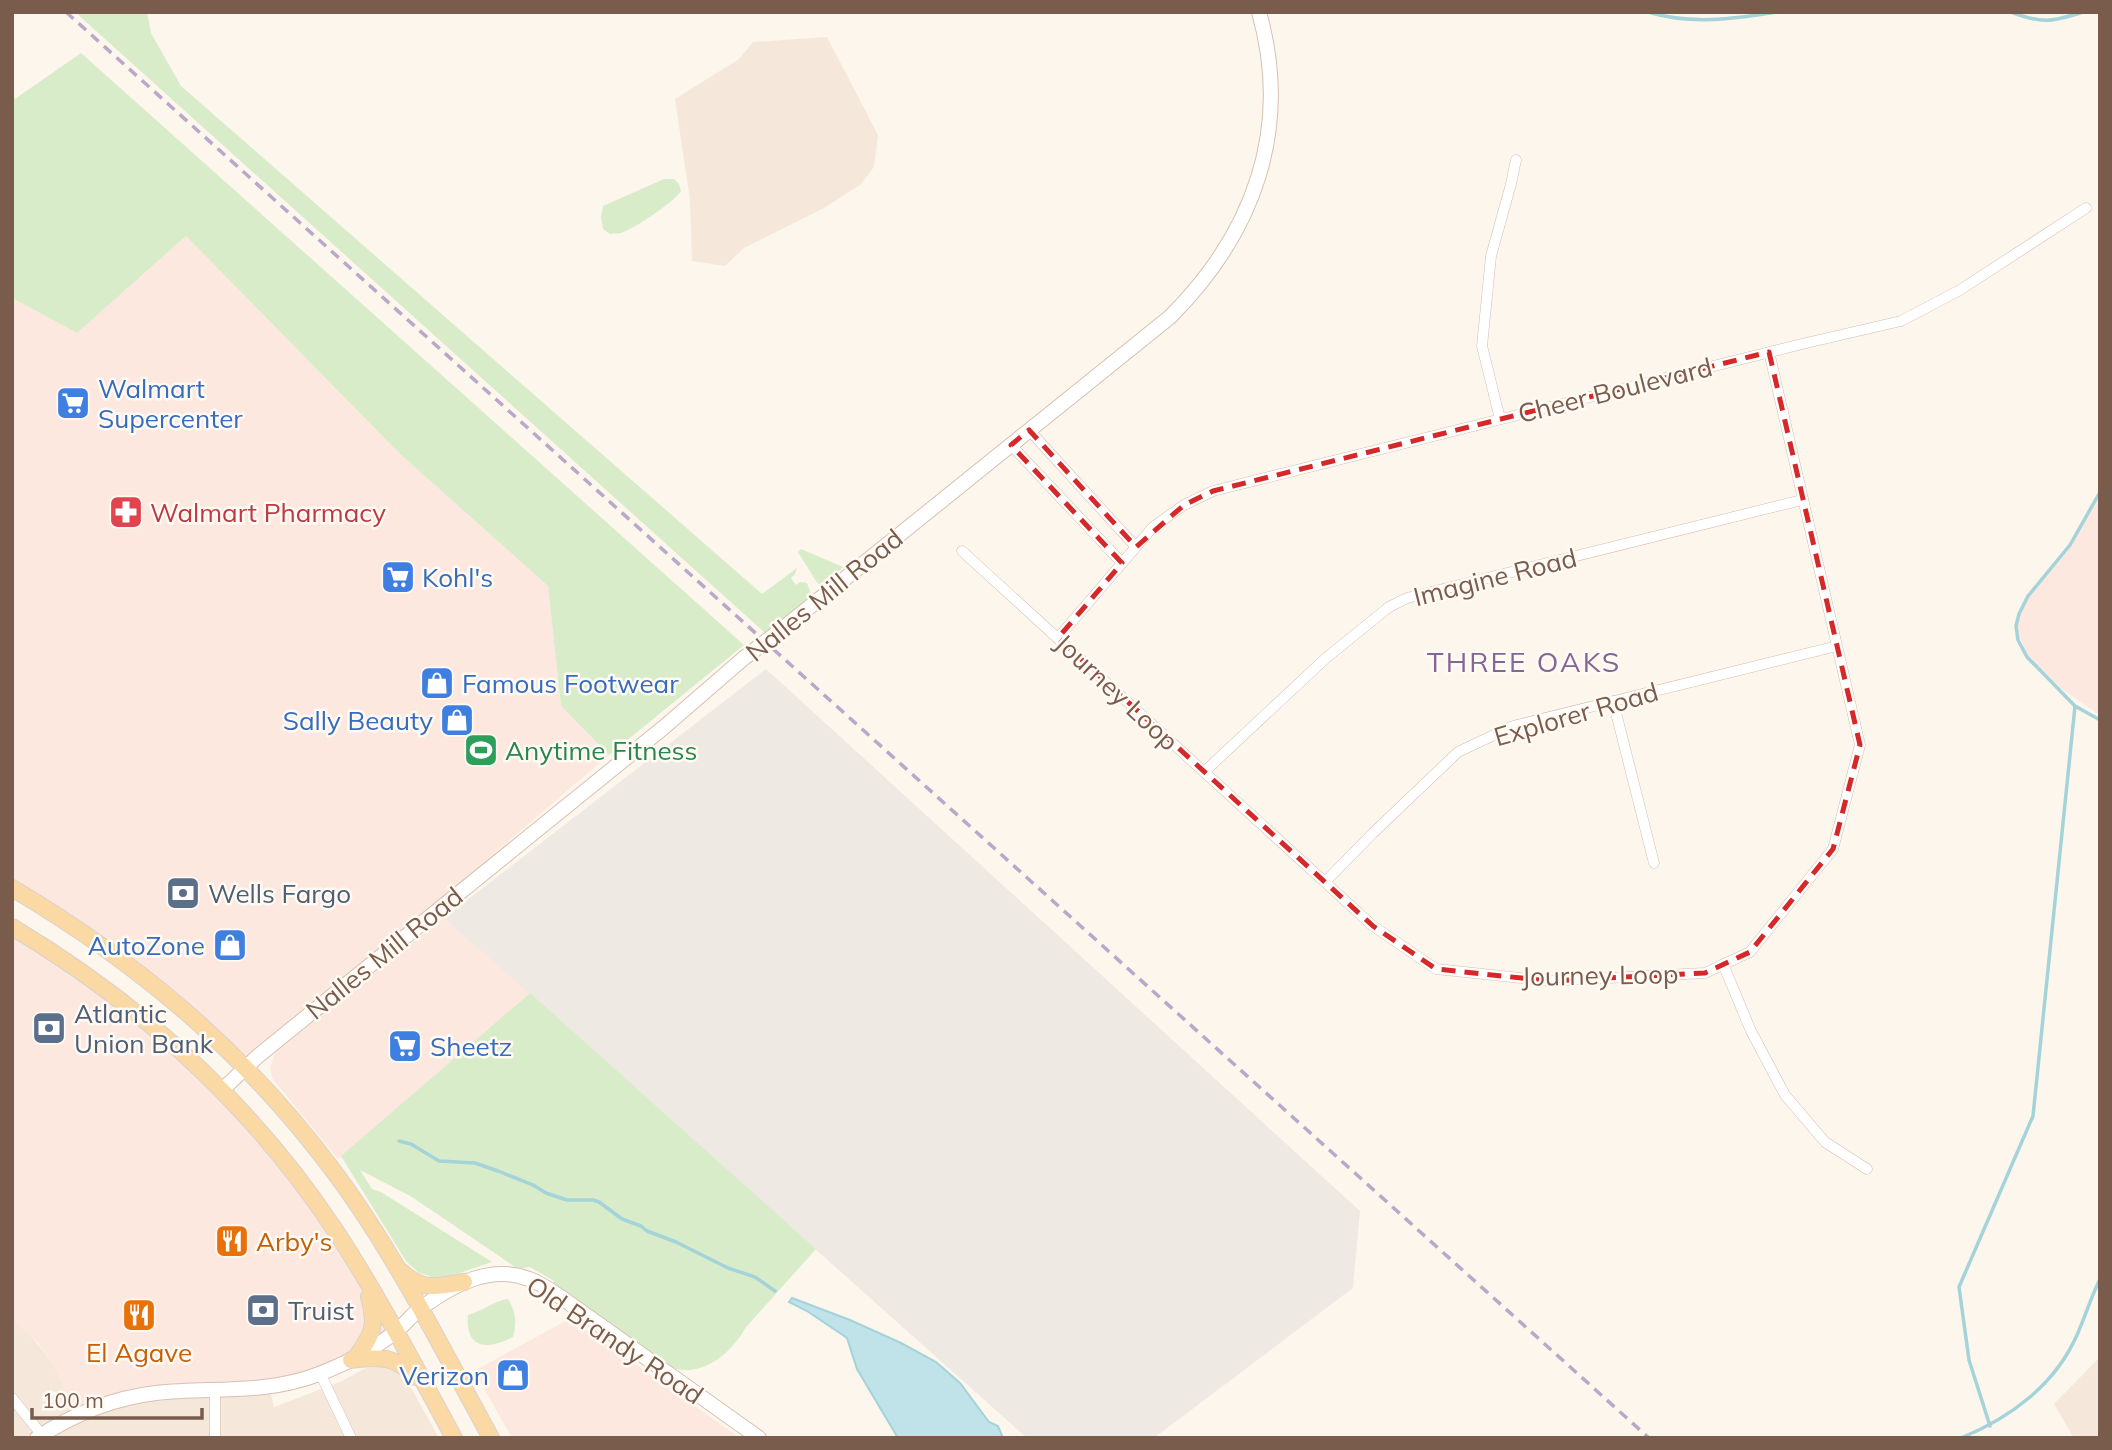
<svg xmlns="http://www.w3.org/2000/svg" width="2112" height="1450" viewBox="0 0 2112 1450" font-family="Mulish,sans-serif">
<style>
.residential{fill:#f5e8da}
.commercial{fill:#fde8e0}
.industrial{fill:#efe9e4}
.green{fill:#d8ecc9}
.water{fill:#bfe3e8;stroke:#a5d3da;stroke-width:2}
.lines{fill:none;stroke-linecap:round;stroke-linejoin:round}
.stream{stroke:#a5d3da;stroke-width:3.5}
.street-casing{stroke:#d1beb0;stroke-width:11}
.secondary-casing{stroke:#d6c0b0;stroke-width:16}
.primary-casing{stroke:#dad1cd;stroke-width:18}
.street{stroke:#fff;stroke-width:10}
.secondary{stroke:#fff;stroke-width:14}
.primary{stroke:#fbd9a5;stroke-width:16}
.rail{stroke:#b9a8c9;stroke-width:3.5;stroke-dasharray:10 7;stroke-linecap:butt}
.secondary-bridge-casing{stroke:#d6c0b0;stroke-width:16;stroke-linecap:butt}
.secondary-bridge{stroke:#fff;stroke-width:14}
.marked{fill:none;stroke:#d62828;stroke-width:5;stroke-dasharray:14 9;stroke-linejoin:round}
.labels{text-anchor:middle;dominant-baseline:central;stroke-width:5;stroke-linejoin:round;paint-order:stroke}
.shop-label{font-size:26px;fill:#366cbe;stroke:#fffaf3;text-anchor:start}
.street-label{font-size:26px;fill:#7a5c4d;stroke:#fffaf3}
.health-label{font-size:26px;fill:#be3a42;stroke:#fffaf3;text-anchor:start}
.leisure-label{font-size:26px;fill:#27864d;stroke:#fffaf3;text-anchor:start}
.service-label{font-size:26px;fill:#4e5e75;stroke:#fffaf3;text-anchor:start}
.food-label{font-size:26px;fill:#c56008;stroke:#fffaf3;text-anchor:start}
.neighbourhood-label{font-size:28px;letter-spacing:2px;fill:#846695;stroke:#fffaf3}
</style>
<rect width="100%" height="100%" fill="#fdf6ec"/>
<path class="residential" d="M827,37L878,135L874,167L860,185L824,208L744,248L725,266L692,261L690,200L675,99L739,59L753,42Z
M12,1318L30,1335L53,1363L63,1385L266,1373L274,1407L340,1382L366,1368L395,1366L406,1379L439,1438H12Z
M2100,1357V1438H2074L2054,1404Z"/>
<path class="commercial" d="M186,236L399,453L548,586L561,706L609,755L245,1067L210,1033L12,887V298L77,333Z
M2100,492V715L2062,689L2027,657L2016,626L2028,596L2061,558Z
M444,918L530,993L338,1159L272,1078L270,1068L274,1055L280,1046Z
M12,928L115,995L271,1145L395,1332L320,1373L153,1393L76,1416L53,1363L38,1343L12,1319Z
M569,1319L590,1332L740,1438H512L474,1371Z"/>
<path class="industrial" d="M766,669L1360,1211L1353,1288L1154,1438H1027L444,918Z"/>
<path class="green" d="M75,12H147L151,33L181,86L762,594L797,568L795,574L791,578L796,585L800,582L807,583L811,594V599L765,633Z
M81,53L744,645L609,755L561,706L548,586L399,453L186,236L77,333L12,298V101Z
M664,179H674L679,184L681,191C674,202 634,229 621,233C617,234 613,233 610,234L603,229L601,217L603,206Z
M801,549L843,567L826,584L820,585L816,581L798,552Z
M530,993L816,1249L746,1327C733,1350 710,1372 682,1370C677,1370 671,1366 666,1364L553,1284L554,1281L530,1267L518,1269L412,1197L360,1170L372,1189L381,1192L492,1262L445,1278L431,1280L430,1276L419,1273L406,1261L341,1156Z
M508,1299C516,1312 517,1322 513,1337C488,1350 465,1350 468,1315C483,1311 493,1301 508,1299Z"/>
<path class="water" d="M792,1298L850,1320L901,1343L936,1362L960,1383L989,1422L998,1426L1003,1438H898L857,1369L847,1338L807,1311L789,1302Z"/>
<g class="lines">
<path class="stream" d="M1648,12C1691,25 1733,19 1777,12
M2011,12C2042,24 2052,22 2083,12
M2100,492L2070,545L2028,596L2019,614L2016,626L2018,640L2027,657L2075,706L2100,720
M399,1141L411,1144L439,1161L475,1163L498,1171L533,1185L546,1193L567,1200H593L599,1202L622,1219L641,1226L647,1231L676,1242L728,1268L755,1277L775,1291
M1990,1426L1969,1360L1959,1287L2033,1116L2075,706
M1961,1438C2010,1418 2055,1385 2077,1335C2085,1317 2091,1297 2100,1279"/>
<g class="street-casing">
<path id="street" d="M1500,419L1482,346L1491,256L1511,184L1516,160
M1029,430L1136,547
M1011,445L1122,563
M962,551L1373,926L1436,969L1549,981L1705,973L1750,952L1833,849L1860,745L1769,352
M1058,638L1153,527L1184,505L1213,491L1802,344L1901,321L1960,290L2086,208
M1613,701L1654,863
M1204,772L1326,658L1389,607L1407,598L1802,500
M1325,882L1373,833L1458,752L1513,726L1837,646
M1723,964L1751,1031L1785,1095L1825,1142L1867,1169
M320,1373L351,1438
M12,1398L42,1435
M215,1438V1391"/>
</g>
<g class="secondary-casing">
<path id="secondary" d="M781,630L1170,317C1254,233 1292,129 1259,12
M222,1090L258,1056L663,728L744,658
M37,1438C72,1415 113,1398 156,1393C212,1387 264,1395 319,1374C345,1364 372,1350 394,1333C404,1326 411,1315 421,1308C452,1285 491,1264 529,1279C541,1283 551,1291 562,1298L759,1438"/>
</g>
<g class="primary-casing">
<path id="primary" d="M12,888C140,964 246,1053 335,1173C396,1255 442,1349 491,1438
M12,927C141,1004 252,1105 335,1230C379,1297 416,1368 454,1438
M402,1272C423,1292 438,1286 464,1282
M357,1356C373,1333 377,1326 369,1297
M351,1360C379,1357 395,1355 415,1377"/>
</g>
<use href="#street" class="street"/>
<use href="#secondary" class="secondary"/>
<use href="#primary" class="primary"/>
<path class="rail" d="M66,12L1649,1438"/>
<g class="secondary-bridge-casing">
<path id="secondary-bridge" d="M744,658L781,630"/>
</g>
<use href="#secondary-bridge" class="secondary-bridge"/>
</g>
<path class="marked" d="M1769,352L1860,745L1833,849L1750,952L1705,973L1549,981L1436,969L1373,926L1058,638L1122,563L1011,445L1029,430L1136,547L1184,505L1213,491Z"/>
<defs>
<g id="supermarket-square" transform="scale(1.75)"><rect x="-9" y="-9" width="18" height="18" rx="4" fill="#3f7fe0" stroke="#fffaf3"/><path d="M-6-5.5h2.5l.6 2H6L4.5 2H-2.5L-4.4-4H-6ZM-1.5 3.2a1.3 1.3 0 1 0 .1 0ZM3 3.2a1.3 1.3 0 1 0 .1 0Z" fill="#fff"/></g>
<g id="pharmacy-square" transform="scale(1.75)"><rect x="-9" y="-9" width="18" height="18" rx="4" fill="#e0444e" stroke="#fffaf3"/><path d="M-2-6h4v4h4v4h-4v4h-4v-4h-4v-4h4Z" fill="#fff"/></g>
<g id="shop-square" transform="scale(1.75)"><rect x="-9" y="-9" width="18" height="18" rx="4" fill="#3f7fe0" stroke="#fffaf3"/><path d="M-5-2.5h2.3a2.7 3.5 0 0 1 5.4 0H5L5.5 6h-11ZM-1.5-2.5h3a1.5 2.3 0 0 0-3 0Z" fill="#fff"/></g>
<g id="stadium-square" transform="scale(1.75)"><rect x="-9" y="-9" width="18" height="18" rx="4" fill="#2e9e5b" stroke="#fffaf3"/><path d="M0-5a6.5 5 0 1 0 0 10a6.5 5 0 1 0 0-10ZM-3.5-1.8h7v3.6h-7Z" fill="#fff"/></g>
<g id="bank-square" transform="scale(1.75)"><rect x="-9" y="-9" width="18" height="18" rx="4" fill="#5c6f8a" stroke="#fffaf3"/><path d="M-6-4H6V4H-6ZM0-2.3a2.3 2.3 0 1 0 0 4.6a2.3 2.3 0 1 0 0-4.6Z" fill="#fff"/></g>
<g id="restaurant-square" transform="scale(1.75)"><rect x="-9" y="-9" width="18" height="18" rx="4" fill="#e8710a" stroke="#fffaf3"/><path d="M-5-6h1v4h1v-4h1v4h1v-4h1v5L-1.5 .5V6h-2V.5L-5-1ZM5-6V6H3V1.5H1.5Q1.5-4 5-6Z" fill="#fff"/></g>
</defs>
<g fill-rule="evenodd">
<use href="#supermarket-square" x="73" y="403"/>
<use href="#pharmacy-square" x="126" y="512"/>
<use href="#supermarket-square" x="398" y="577"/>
<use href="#shop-square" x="437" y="683"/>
<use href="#shop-square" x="457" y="720"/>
<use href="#stadium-square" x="481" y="750"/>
<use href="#bank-square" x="183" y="893"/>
<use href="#shop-square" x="230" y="945"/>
<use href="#bank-square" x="49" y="1028"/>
<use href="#supermarket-square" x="405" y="1046"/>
<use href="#restaurant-square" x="232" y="1241"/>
<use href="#bank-square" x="263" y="1310"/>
<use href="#restaurant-square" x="139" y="1315"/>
<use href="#shop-square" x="513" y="1375"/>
</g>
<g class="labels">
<g class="shop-label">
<text x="98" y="388">Walmart<tspan x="98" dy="30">Supercenter</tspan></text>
<text x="422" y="577">Kohl's</text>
<text x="462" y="683">Famous Footwear</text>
<text x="433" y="720" text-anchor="end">Sally Beauty</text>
<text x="205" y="945" text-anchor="end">AutoZone</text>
<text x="430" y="1046">Sheetz</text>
<text x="489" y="1375" text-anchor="end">Verizon</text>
</g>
<g class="street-label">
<text transform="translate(1615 390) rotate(-14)">Cheer Boulevard</text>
<text transform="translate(1495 577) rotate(-14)">Imagine Road</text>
<text transform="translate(824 595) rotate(-39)">Nalles Mill Road</text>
<text transform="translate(1117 692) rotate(43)">Journey Loop</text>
<text transform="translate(1576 714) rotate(-16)">Explorer Road</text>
<text transform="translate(384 953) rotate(-39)">Nalles Mill Road</text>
<text transform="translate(1600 975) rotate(-1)">Journey Loop</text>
<text transform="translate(615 1340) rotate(34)">Old Brandy Road</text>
</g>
<g class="health-label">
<text x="150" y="512">Walmart Pharmacy</text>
</g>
<g class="leisure-label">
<text x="505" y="750">Anytime Fitness</text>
</g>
<g class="service-label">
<text x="208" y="893">Wells Fargo</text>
<text x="74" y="1013">Atlantic<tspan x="74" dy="30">Union Bank</tspan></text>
<text x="288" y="1310">Truist</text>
</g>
<g class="food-label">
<text x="256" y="1241">Arby's</text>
<text x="139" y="1352" text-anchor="middle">El Agave</text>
</g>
<g class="neighbourhood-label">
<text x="1524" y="661">THREE OAKS</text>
</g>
</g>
<rect width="2112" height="1450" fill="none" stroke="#7a5c4d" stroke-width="28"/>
<path d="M32 1408v10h170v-10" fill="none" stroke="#7a5c4d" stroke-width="3.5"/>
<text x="42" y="1408" font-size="21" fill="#7a5c4d" stroke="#fffaf3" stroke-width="5" paint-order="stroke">100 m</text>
</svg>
